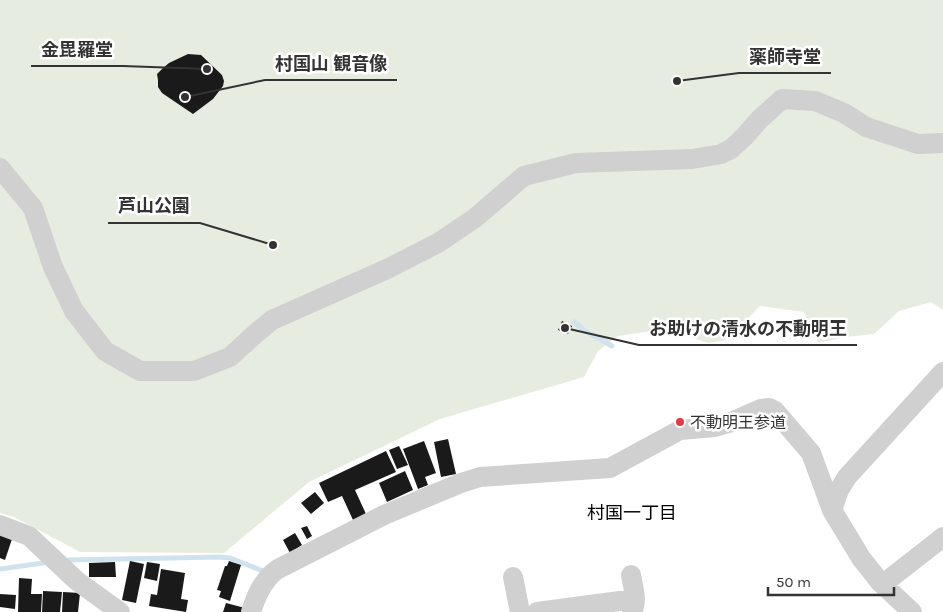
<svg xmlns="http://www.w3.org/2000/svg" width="943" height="612" viewBox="0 0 943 612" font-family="Karla,'Noto Sans JP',sans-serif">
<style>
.green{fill:#e6ecdf}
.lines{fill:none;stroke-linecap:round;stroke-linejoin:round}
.stream{stroke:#cfe2ee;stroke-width:5}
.building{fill:#1a1a1a}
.minor{stroke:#d0d0d0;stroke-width:20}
.poi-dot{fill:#e63946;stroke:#fff;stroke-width:2}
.labels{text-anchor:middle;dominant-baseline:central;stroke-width:5;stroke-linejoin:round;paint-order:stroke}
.poi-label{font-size:16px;fill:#333;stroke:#fff;text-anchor:start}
.neighbourhood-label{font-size:18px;fill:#000;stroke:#fff}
.leader{fill:none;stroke:#333;stroke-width:2}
.callout-dot{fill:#333;stroke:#fff;stroke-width:2}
.callout-label{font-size:18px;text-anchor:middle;font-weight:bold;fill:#333;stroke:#fff;stroke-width:5;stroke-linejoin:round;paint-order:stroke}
</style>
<rect width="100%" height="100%" fill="#fff"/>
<path class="green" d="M0,0H943V310L931,302L899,311L874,334L846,337L818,343L804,312L760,306L727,340L708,343L665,329L618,336L598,351L584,377L440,419L309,482L224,553L80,552L14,517L0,513Z"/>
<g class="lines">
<path class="stream" d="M574,322L581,327L583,330L612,346
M69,560L220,557L230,558L263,571
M0,569L43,563"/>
</g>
<path class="building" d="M188,54L201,55L222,75L224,81L223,86L213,99L193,114L162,93L158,87V80L157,74L163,68L169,63Z
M562,321L572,326L568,334L558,330Z
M448,439L456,474L441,477L434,442Z
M424,441L436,473L425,477L428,485L418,489L403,449Z
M399,446L408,465L397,469L389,450Z
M386,451L396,472L355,490L366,514L353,520L342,496L328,502L319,483Z
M405,471L413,490L387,502L379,483Z
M315,492L324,503L311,514L301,503Z
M307,526L312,536L307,539L301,528Z
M295,533L302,545L290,553L283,540Z
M0,535L12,539L5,560L0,558Z
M130,561L144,564L136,603L122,600Z
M229,561L241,565L230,601L219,597L221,591L217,590L225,566H227Z
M115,562L116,577H89V563Z
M147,562L160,564L157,581L144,578Z
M161,569L185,573L181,599L188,600L186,612L149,606L151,594L157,595Z
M19,578L32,579L31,594H42L41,612H18Z
M43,591L62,592L60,612H42Z
M63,592L80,593L78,612H62Z
M0,594L16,595L15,609L0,607Z
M226,603L245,608L244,612H223Z"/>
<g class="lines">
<path class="minor" d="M0,168L33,208L53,267L74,311L105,351L140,371H194L230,357L255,334L272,320L387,269L438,243L475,218L524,176L576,163L692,159L721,154L731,149L744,137L760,119L782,99L815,101L844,113L866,127L918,144L943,143
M832,510L839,490L847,477L943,372
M0,525L29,536L77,581L120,612
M631,575C633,587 638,601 632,612
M513,577L520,612
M883,584L943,537
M251,612C256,596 263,579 278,569L384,515L461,483L480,477L610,468L680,430L715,427L729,423L761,409L769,408L775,411L811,453L832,510L861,558L880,582L912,612
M537,612L635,599"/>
</g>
<circle class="poi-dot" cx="680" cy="422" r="5"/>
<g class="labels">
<g class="poi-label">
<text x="690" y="422">不動明王参道</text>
</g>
<g class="neighbourhood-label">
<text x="632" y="513">村国一丁目</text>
</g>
</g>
<path class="leader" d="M207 69L123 66H31M677 81L739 73H831M185 97L265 80H397M273 245L200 223H108M565 328L639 345H857"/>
<g class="callout-dot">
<circle cx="207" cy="69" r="5"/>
<circle cx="677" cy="81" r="5"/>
<circle cx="185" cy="97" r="5"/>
<circle cx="273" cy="245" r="5"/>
<circle cx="565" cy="328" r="5"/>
</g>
<g class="callout-label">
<text x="77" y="56">金毘羅堂</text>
<text x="785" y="63">薬師寺堂</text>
<text x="331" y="70">村国山 観音像</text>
<text x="154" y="212">芦山公園</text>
<text x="748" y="335">お助けの清水の不動明王</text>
</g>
<path d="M768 587v8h126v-8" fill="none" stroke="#333333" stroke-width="2.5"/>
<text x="776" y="587" font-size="15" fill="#333333" stroke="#ffffff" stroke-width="4" paint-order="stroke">50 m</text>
</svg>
